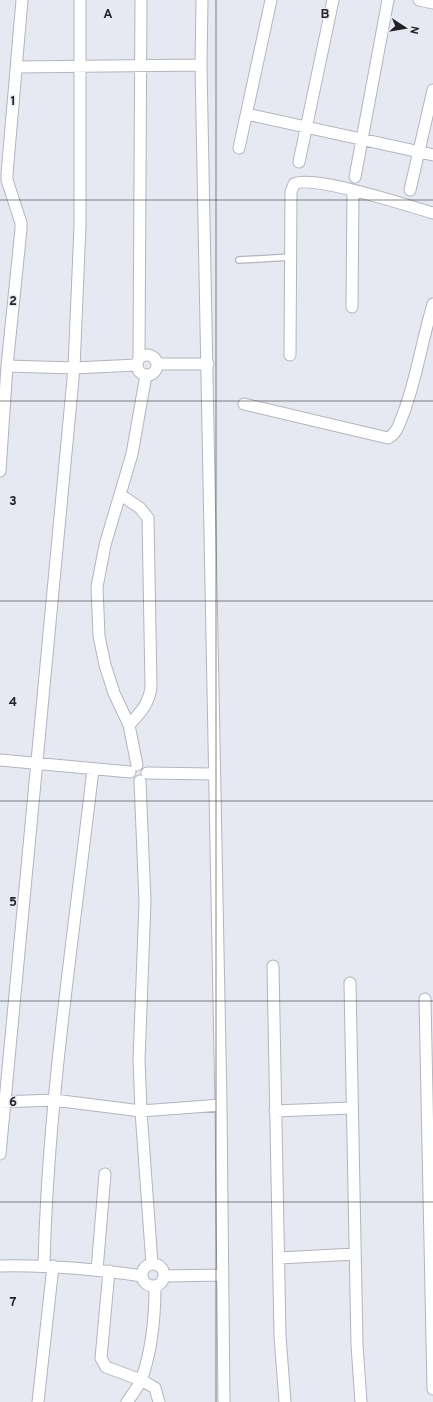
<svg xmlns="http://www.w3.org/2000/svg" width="433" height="1402" viewBox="0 0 433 1402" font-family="Overpass,sans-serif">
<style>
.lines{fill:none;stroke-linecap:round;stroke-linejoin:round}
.service-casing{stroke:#b3b5be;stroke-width:8}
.minor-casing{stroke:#b3b5be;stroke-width:13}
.service{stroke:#fff;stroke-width:5.5}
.minor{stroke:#fff;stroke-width:11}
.grid{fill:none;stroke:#232327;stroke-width:1;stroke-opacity:0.55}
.grid-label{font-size:13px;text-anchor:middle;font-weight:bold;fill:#232327;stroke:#e7e9f2;stroke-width:3;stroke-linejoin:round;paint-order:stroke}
</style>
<rect width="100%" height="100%" fill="#e7e9f2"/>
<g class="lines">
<g class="service-casing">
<path id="service" d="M239,260L291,257"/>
</g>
<g class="minor-casing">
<path id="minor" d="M202,0L201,65L221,1105L224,1402
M419,0L433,3
M17,67L201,65
M247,114L433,155
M239,148L271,0
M299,162L333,0
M355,177L388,0
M410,190L433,90
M352,307L353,190
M290,355L291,192L294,184C312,174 409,206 433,213
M137 365a10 10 0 1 1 20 0a10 10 0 1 1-20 0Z
M139,358L141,0
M157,364H208
M7,366L21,229V223L7,180V174L22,0
M244,404L388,438C393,435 396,432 398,427C415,388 421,344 433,304
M0,471L7,366L74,368L137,365
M121,495L140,508L148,518L151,687C149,704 140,713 129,725
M0,760L130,772
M137,765L129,725L114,693L105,665L99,636L97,587L105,545L132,454L146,375
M147,773L214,774
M140,781L145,902L139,1060L141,1111L152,1264
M273,966L280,1336L285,1402
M350,983L357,1345L361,1402
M425,999L433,1389
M0,1102L54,1100L141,1111L221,1105
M275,1111L351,1108
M0,1154L74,368L80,226V0
M279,1258L355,1254
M142 1275a11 11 0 1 1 22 0a11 11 0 1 1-22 0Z
M44,1265C48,1099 74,934 93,769
M0,1266C48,1265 94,1269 142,1276
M97,1270L105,1174
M109,1271L101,1358L106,1367L141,1380L155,1388L159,1402
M164,1276L223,1275
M38,1402L53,1266
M127,1402C132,1395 139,1386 142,1378C152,1349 155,1317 155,1286"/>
</g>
<use href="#service" class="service"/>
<use href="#minor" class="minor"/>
</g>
<path class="grid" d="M216,0V1402M0,200H433M0,401H433M0,601H433M0,801H433M0,1001H433M0,1202H433"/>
<g class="grid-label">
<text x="108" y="18">A</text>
<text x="325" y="18">B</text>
<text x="13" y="105">1</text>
<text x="13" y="305">2</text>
<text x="13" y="505">3</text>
<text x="13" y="706">4</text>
<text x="13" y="906">5</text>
<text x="13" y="1106">6</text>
<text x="13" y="1306">7</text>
</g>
<g transform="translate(405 28) rotate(102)" stroke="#e7e9f2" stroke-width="3" paint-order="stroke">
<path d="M0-3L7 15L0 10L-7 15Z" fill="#232327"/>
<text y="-6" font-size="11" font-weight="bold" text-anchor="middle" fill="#232327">N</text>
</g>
</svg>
